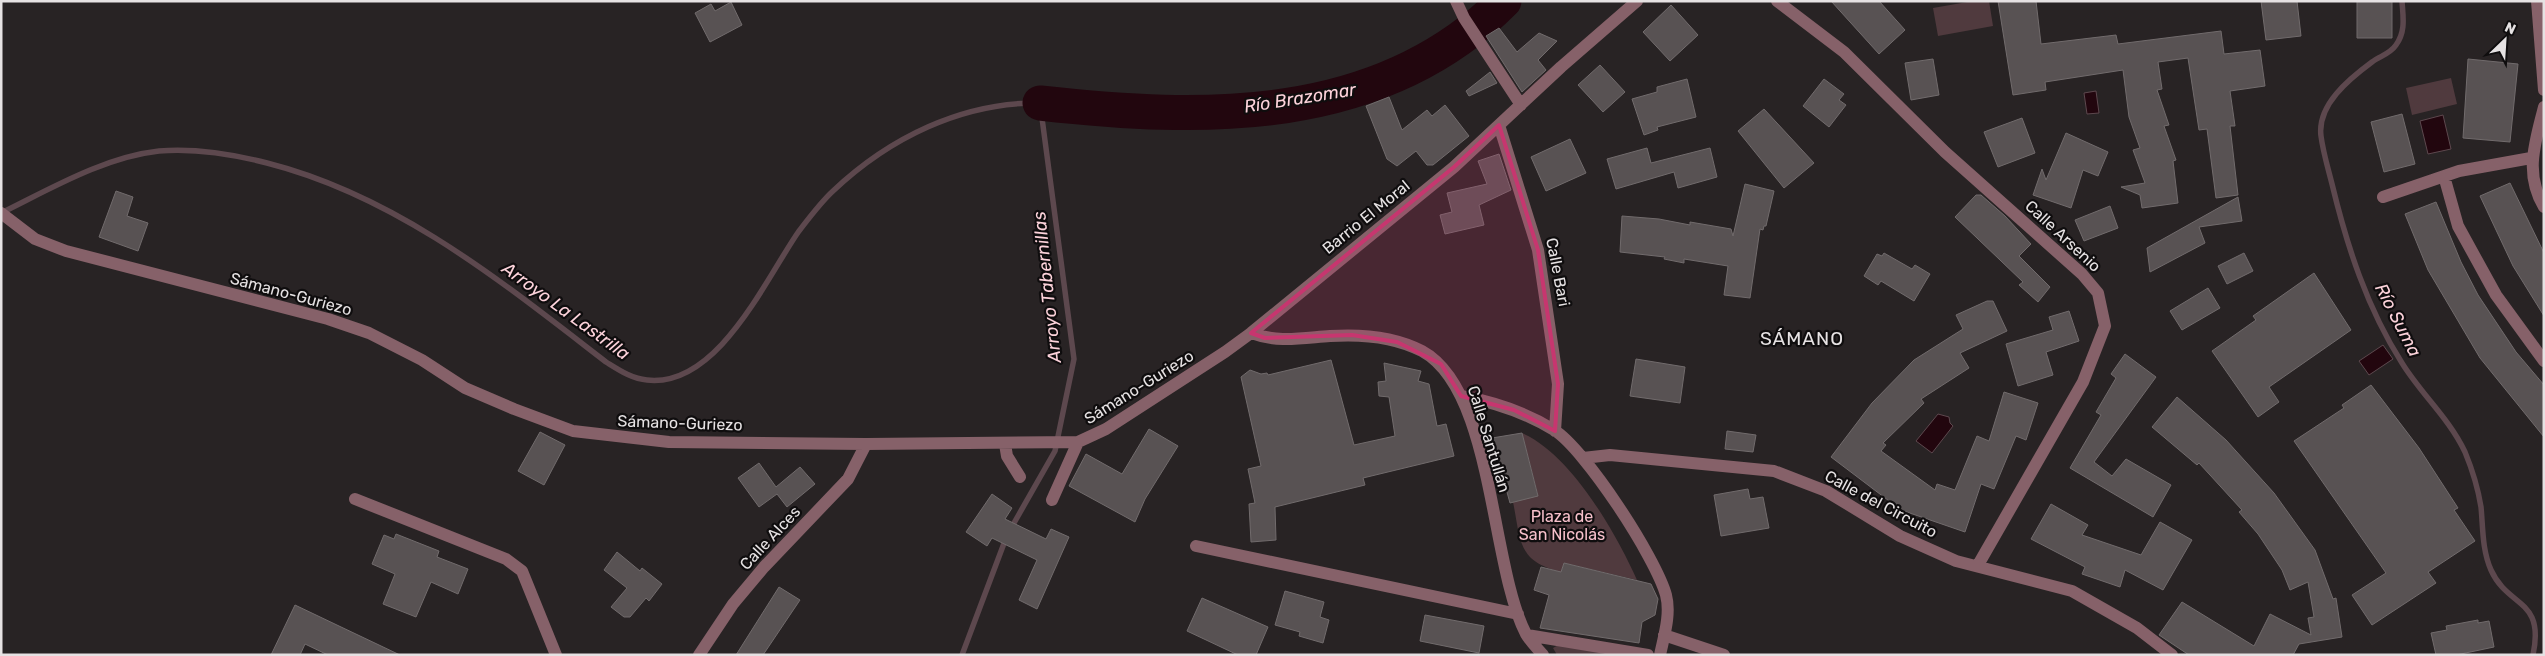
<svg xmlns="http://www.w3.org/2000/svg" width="2545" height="656" viewBox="0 0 2545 656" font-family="Rubik,sans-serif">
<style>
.green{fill:#503a3e}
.water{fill:#22060e;stroke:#5d484e}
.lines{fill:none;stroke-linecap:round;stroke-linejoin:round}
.stream{stroke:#5d484e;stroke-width:5.5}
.river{stroke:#22060e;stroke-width:35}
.building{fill:#585253;stroke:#716b6c}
.minor{stroke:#866169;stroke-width:12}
.marked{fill:#c7366f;fill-opacity:0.2;stroke:#c7366f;stroke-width:4;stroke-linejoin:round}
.labels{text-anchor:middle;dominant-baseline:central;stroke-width:4.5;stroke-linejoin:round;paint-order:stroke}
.street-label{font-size:16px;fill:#e6e2e3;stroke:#0f0d0e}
.park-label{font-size:16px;fill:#f7c0cb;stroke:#0f0d0e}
.water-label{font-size:18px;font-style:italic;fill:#fdd3db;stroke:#0f0d0e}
.quarter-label{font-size:19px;letter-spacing:1px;fill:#e6e2e3;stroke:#0f0d0e}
</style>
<rect width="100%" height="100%" fill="#282324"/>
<path class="green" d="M1973,1H1989L1993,26L1938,36L1933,8Z
M2451,78L2457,104L2412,115L2406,88Z
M1522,433C1571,454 1616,533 1637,580L1564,563L1561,572C1517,561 1521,541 1513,502L1538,495Z
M1560,644L1617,655H1557L1553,648Z"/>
<path class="water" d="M2096,91L2099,113L2087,114L2084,93Z
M2443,115L2451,149L2428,154L2420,121Z
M2383,345L2393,359L2369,375L2359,361Z
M1938,414L1949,417L1950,423L1953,426L1932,453L1916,441Z"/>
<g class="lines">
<path class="stream" d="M2402,1C2403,17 2406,31 2396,45C2390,54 2380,56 2372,62C2349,79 2317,105 2321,136C2323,152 2328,168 2332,184C2347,246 2367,308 2402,363C2421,394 2449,418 2465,452C2472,469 2478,488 2481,507C2483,527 2482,550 2491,570C2508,608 2545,598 2533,655
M1,213C50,189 104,157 159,151C195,148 232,154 267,163C397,196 502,282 606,362C619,370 632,379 647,380C718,388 766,278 799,231C809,218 821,202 833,191C889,138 962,102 1040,103L1074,359L1055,451L1010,530
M962,655L1006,538"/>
<path class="river" d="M1040,103C1202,121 1380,126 1504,1"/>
</g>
<path class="building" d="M1831,1H1879L1905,30L1879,54Z
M1998,1H2036L2041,44L2116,35L2118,44L2221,31L2224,54L2260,50L2265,86L2230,91L2235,126H2230L2238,195L2216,198L2207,129L2199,130L2188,58L2158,62L2162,89L2157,90L2169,125L2164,126L2176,160L2173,161L2178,203L2142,208L2140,195L2121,187L2145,183L2133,150L2140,148L2129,117L2123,70L2045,82L2046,90L2013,95Z
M2261,1H2297L2301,36L2266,40Z
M2357,1H2392V38H2357Z
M731,2L742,25L710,42L695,13L711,4L715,11Z
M1671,5L1698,35L1670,61L1643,32Z
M1499,28L1517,52L1539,33L1557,41L1538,60L1546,70L1522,92L1486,36Z
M1933,59L1939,95L1911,100L1905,63Z
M2468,59L2518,64L2510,142L2463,138Z
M1600,65L1625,92L1603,112L1578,85Z
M1490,72L1497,83L1469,96L1466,91Z
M1687,79L1696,117L1657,127L1658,130L1644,135L1632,99L1657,92V87Z
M1824,79L1844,94L1839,100L1846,105L1829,127L1803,106Z
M1389,97L1402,130L1427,110L1432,116L1445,105L1469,136L1433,165H1427L1416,151L1397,166L1387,159L1366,106Z
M1764,109L1814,163L1784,188L1738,131Z
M2402,114L2415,164L2384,172L2371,122Z
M2022,118L2035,153L1998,167L1984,132Z
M2066,133L2108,152L2098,176L2083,170L2071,208L2033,195L2042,169L2046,180Z
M1570,139L1586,173L1546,191L1531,157Z
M1647,148L1651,163L1710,148L1717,177L1678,188L1674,172L1616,189L1607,159Z
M1499,154L1511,190L1479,205L1484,225L1445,234L1440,215L1452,212L1447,193L1487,184L1478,161Z
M2510,183L2544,253V316L2513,266L2480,196Z
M1745,184L1774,191L1766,226H1764L1763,230L1760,229L1750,298L1724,295L1728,266L1684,259V263L1664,259L1665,257L1620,252L1622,216L1659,219L1690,225V222L1731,229L1733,236Z
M116,191L133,197L127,216L148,223L138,251L99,237Z
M1976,195H1981L2005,216L2031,244L2019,256L2050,287L2038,302L2019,285L2023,282L1955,217Z
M2238,197L2242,221L2199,227L2205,243L2150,272L2147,248Z
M2436,202L2461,262L2478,295L2516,352L2544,385V437L2480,358L2428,270L2405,214Z
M2110,206L2118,228L2084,241L2075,220Z
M1884,253L1912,269L1915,265L1930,274L1914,301L1881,281L1878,285L1864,276L1877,254L1882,256Z
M2244,253L2253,271L2227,284L2218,266Z
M2314,273L2351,330L2269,387L2279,402L2258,417L2212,351L2256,320L2253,316Z
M2208,288L2220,308L2182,330L2170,311Z
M1987,301H1993L2007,331L1960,353L1969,368L1921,399L1924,403L1883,443L1886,445L1881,451L1935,490L1937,484L1955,490L1977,436L1989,441L2004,392L2038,403L2026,440L2016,436L1994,489L1981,484L1965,532L1901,510L1831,457L1872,403L1914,360L1963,329L1956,315Z
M2069,311L2079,341L2046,352L2053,375L2018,386L2006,344L2053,330L2049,317Z
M2125,354L2156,377L2094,462L2112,476L2126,459L2171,485L2153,517L2070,468L2101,415L2096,412L2116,378L2111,374Z
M1636,359L1685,367L1680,403L1630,396Z
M1331,360L1354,445L1395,436L1389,397L1379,396L1378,382L1386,381L1384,363L1421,371L1418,381L1429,384L1437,426L1446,424L1454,456L1363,478L1365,485L1275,507L1276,540L1251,542L1249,504L1255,503L1248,469L1261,466L1241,377L1250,370L1261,374L1267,373L1268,375Z
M2371,385L2419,448L2458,508L2454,510L2475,541L2428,572L2436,583L2372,625L2352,595L2386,573L2294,441L2344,408L2342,405Z
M2177,397L2226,440L2274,493L2315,550L2333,599L2336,598L2342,637L2299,644L2293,655H2189L2159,635L2182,602L2254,646L2270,614L2311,635L2308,618L2314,617L2308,582L2290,590L2282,570L2258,534L2239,512L2242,510L2199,463L2197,465L2152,427Z
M1149,429L1178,446L1145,499L1135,522L1069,486L1086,454L1122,474Z
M1727,431L1756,435L1753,452L1725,449Z
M540,432L565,445L544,485L518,471Z
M1522,433L1538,496L1510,503L1492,438Z
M759,463L776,487L800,467L815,484L787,507L777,494L759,507L738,478Z
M1748,489L1750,499L1763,497L1769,528L1721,536L1714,495Z
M992,494L1012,508L1005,519L1046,539L1051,529L1069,537L1037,609L1019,600L1037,560L992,538L987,546L966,532Z
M2051,504L2088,525L2082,535L2141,555L2160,522L2192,540L2163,590L2125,570L2120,587L2082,574L2085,567L2031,539Z
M396,534L439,551L437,557L468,569L458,594L431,582L416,617L383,604L395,574L372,564L384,535L394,539Z
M617,552L640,571L642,568L662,584L649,601L646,598L630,617H624L611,607L627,588L604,570Z
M1564,563L1651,584L1658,599L1655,615L1642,622L1639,643L1540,628L1549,595L1534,590L1541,567L1561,572Z
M779,587L800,600L763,655H736Z
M1285,591L1324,602L1320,617L1329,620L1323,643L1299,636L1300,632L1275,625Z
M1202,598L1268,627L1256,655H1238L1187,631Z
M295,605L339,626L400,655H328L305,644L300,655H271Z
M1425,615L1484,626L1479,653L1420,641Z
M2478,620V623L2489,621L2494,647L2456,655H2436L2431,633L2447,630L2446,626Z"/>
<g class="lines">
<path class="minor" d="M1456,1L1464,18L1521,105
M1777,1L1844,52L1945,152L2082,274L2098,293L2105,326L2103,331L2083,382L1978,565
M2537,1L2544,90
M2544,107C2535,143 2524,173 2544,207
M1499,125L1538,250L1558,384L1555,431
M2444,176L2458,226L2496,295L2544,361
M2383,197L2459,171L2531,158
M1,213L35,239L66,251L328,319L369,333L422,360L465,388L514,409L573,431L669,442L866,444L1078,442L1106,429L1225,352L1251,333L1454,167L1561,67L1637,1
M1251,333C1277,343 1302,338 1330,336C1360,334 1395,337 1422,351C1494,390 1490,565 1526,634C1530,641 1537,648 1543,655
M1461,396C1494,402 1525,412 1554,430C1585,449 1656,558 1666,595C1671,614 1664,636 1660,655
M1005,444L1007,456L1020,477
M1583,458L1610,455L1774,471L1826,491L1900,536L1956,561L2072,591L2137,628L2172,655
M355,499L506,559L522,571L556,655
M1052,500L1078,442
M1196,546L1518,614
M1527,635L1648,655
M1664,635L1724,655
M699,655L733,604L764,567L848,479L866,444"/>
</g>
<path class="marked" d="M1499,125L1538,250L1558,384L1555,431L1514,410L1461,396L1441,364L1397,342L1352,335L1265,338L1251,333L1454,167Z"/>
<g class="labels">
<g class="street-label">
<text transform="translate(1366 217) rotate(-39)">Barrio El Moral</text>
<text transform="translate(2063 236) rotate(43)">Calle Arsenio</text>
<text transform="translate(1558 272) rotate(79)">Calle Bari</text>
<text transform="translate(291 294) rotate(15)">Sámano-Guriezo</text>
<text transform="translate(1139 387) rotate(-32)">Sámano-Guriezo</text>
<text transform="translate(680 423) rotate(2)">Sámano-Guriezo</text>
<text transform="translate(1489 439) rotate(73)">Calle Santullán</text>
<text transform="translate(1881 504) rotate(28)">Calle del Circuito</text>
<text transform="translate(770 538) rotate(-47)">Calle Alces</text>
</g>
<g class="park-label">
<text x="1562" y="516">Plaza de<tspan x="1562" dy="18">San Nicolás</tspan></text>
</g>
<g class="water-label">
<text transform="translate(1300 98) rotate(-9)">Río Brazomar</text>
<text transform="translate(1047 287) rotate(-96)">Arroyo Tabernillas</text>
<text transform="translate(566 311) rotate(36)">Arroyo La Lastrilla</text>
<text transform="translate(2398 320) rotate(63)">Río Suma</text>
</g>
<g class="quarter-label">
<text x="1802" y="338">SÁMANO</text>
</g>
</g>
<rect width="2545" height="656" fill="none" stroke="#e6e2e3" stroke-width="5"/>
<g transform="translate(2505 40) rotate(25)" stroke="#0f0d0e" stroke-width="4" paint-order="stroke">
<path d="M0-4L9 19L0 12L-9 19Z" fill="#e6e2e3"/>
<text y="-8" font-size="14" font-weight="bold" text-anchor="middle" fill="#e6e2e3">N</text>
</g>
</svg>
